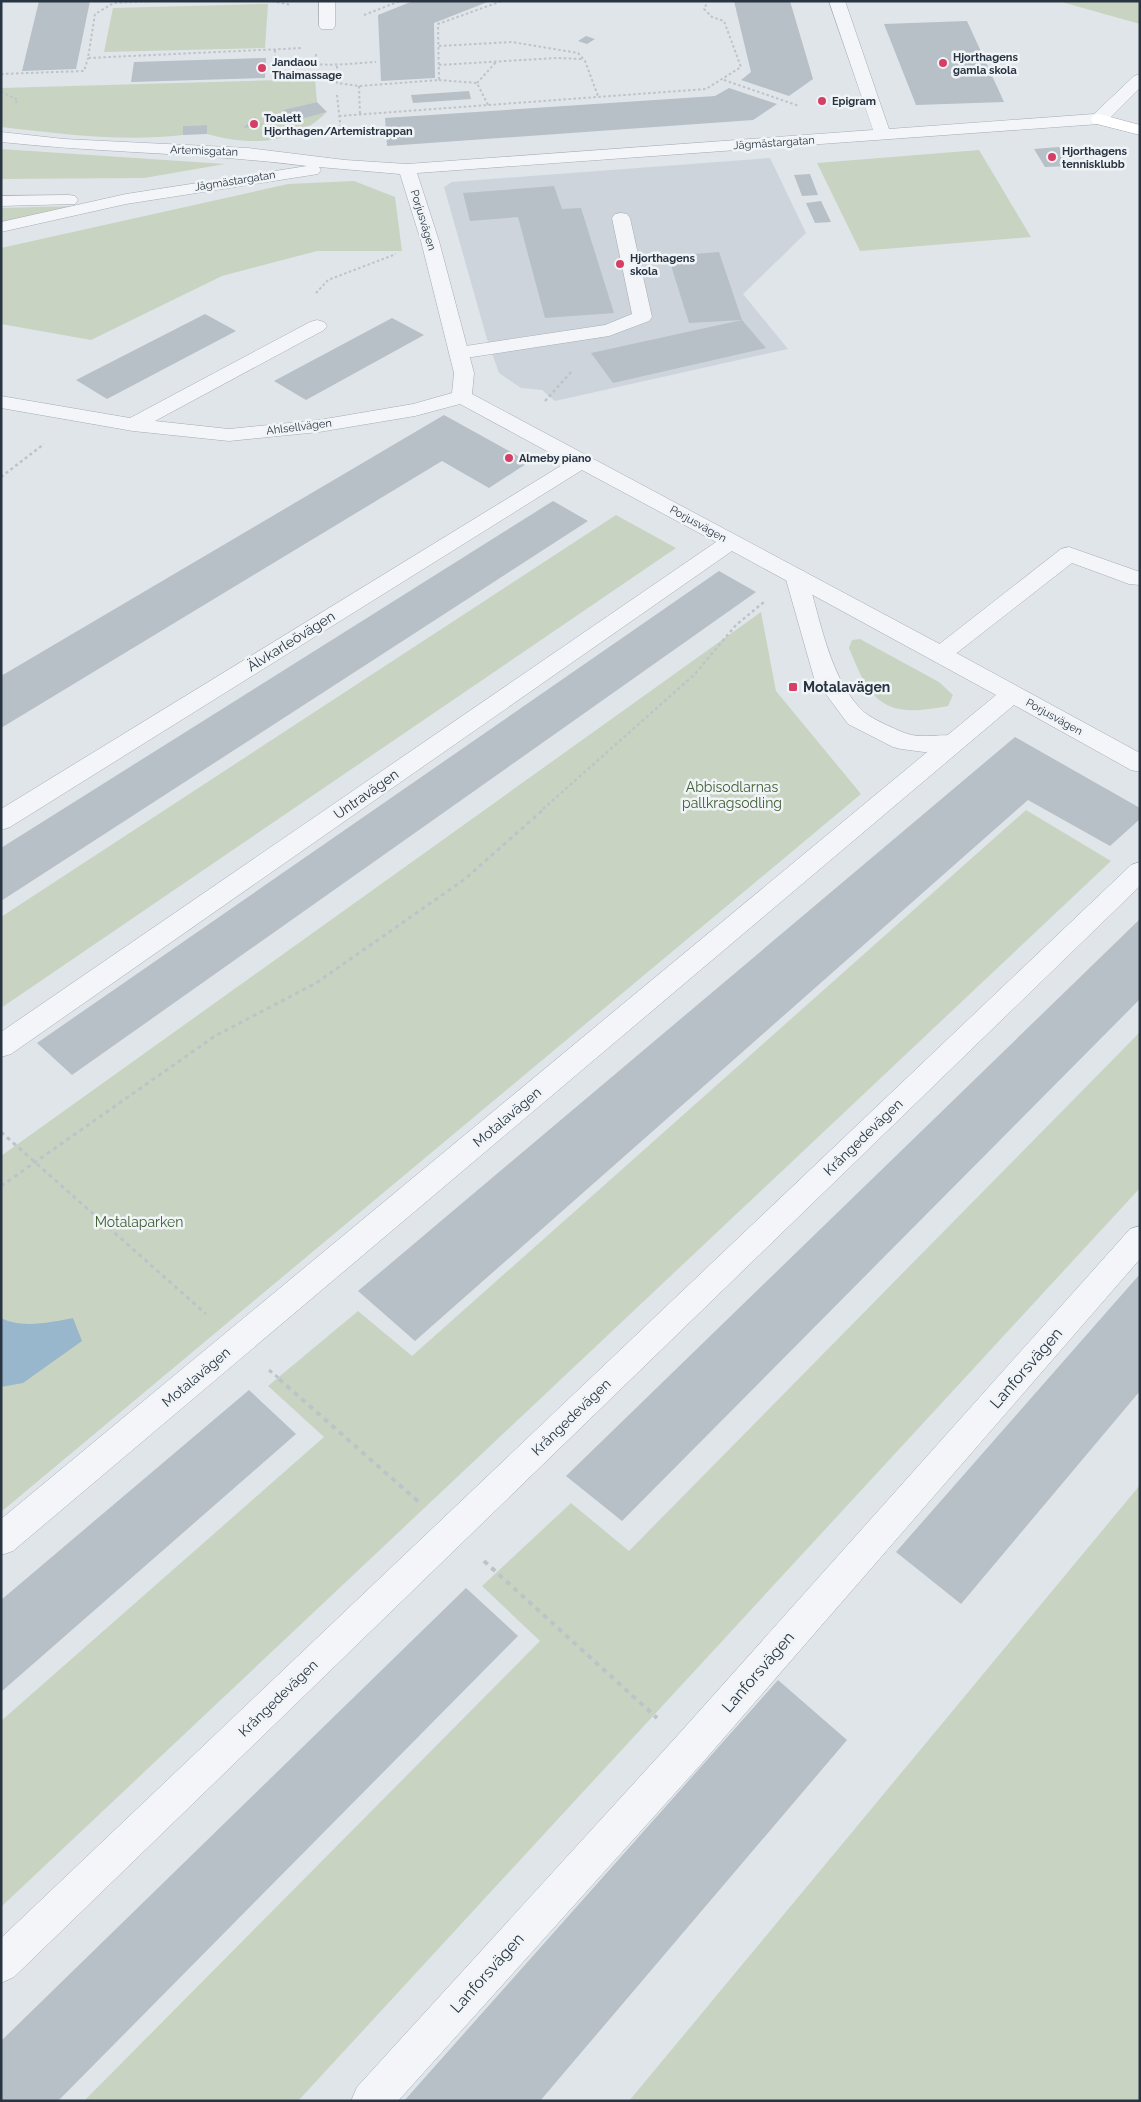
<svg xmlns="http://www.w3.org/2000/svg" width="1141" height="2102" viewBox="0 0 1141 2102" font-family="Raleway,sans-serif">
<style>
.built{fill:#ced4dc}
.green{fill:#c8d4c1}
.water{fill:#99b7cc}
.building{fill:#b7bfc7}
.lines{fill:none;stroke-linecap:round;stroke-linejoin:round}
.lane-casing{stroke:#a5acb4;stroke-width:1}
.street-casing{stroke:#a5acb4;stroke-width:1}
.secondary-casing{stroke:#a5acb4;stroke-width:1}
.path-far3{stroke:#bec3c9;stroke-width:2;stroke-dasharray:2.5 2.5;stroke-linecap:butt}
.path-far2{stroke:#bec3c9;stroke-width:2.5;stroke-dasharray:3 3;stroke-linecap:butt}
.path-far1{stroke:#bec3c9;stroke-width:3;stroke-dasharray:4 4;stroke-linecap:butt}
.path{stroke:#bec3c9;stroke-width:4;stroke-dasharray:5 5;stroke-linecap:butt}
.lane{fill:#f3f5f8;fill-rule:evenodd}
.street{fill:#f3f5f8;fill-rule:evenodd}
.secondary{fill:#fff;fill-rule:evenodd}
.poi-dot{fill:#d63e65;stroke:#f0f4f7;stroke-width:2}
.labels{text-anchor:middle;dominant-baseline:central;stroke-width:5;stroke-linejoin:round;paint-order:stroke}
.far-poi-label{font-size:11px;font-weight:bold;fill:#283442;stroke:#f0f4f7;text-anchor:start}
.far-street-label{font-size:11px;fill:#283442;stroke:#f0f4f7}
.street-label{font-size:14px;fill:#283442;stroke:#f0f4f7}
.poi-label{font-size:14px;font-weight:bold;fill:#283442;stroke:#f0f4f7;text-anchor:start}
.park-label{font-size:14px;fill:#415f34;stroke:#f0f4f7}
.near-street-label{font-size:16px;fill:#283442;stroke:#f0f4f7}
</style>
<rect width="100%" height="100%" fill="#e0e5ea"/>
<path class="built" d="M770,158L806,233L743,294L788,349L555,401L542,390L521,388L499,373L487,339L444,187L452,182Z"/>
<path class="green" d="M1058,1H1140V24Z
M268,4L265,48L104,52L113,8Z
M315,79L317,102L284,110L293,120L327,112C293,145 251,146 207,134V125L183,126V135C123,142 61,134 1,127V88Z
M1,149L225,164L144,178L1,179Z
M979,150L1031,237L860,251L817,163Z
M354,181L395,197L402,251H317L222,276L91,340L1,324V248L288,184Z
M74,206L1,222V208Z
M616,515L676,548L1,1008V917Z
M761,612L776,691L861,794L1,1512V1156Z
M860,639L939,682L953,695L948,706C886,718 872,706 849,648L852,640Z
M1026,810L1111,861L1,1907V1721L324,1437L268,1386L358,1311L412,1356Z
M1140,1032V1188L298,2101H84L540,1641L482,1586L571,1503L629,1551Z
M1140,1485V2101H629Z"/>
<path class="water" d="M1,1318C22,1329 52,1322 73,1318L82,1341L23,1383L1,1387Z"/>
<path class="building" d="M39,1H90L76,69L22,71Z
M413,1H490L434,23L435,78L381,81L378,15Z
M734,1H790L813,79L789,96L741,80L751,72Z
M967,21L1004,102L916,105L884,24Z
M586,36L595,39L587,44L578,41Z
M266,58L265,78L131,82L134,62Z
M729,88L777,104L753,120L387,146L385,118L715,96Z
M469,91L471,99L413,103L411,95Z
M317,102L327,112L293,121L283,110Z
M255,117L262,125L243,128L249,123Z
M207,125V134L183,135V126Z
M1059,147L1070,166L1045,167L1034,149Z
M810,174L818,195L802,196L794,175Z
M554,186L562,209L581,208L614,313L545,318L518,217L470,221L463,193Z
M821,201L831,222L815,223L806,203Z
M719,252L742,320L766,348L613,383L591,353L742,320L689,323L668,256Z
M205,314L236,331L107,399L76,380Z
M392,318L424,335L306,400L274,381Z
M444,415L529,462L489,488L442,461L1,728V676Z
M553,501L588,521L1,901V848Z
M719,571L756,592L72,1075L37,1043Z
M1015,737L1140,808V819L1110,846L1028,800L415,1341L358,1291Z
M1140,919V999L622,1521L566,1476Z
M1140,1274V1391L961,1604L896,1552Z
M249,1390L296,1434L1,1692V1600Z
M466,1588L518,1636L58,2101H1V2041Z
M778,1680L847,1740L540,2101H404Z"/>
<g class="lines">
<g class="lane-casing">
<path id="lane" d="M621,213L627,214L630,218L652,317L649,321L609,336L459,359L452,357L449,353L452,349L459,347L605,325L632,314L612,218L615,214Z
M1069,547L1140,572V585L1129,584L1072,563L949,659L941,661L933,659L930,654L933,649L1061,549Z
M796,569L804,571L807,576C820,618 830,681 864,712C872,719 895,729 905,733C923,740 943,732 961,737L965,743L961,749L953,751L924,752L901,749L893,747L848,724L814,678L785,576L788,571Z"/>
</g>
<g class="street-casing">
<path id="street" d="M319,1H335V26L333,29H321L319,26Z
M829,1H845L889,129L1094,114L1134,76L1140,74V88L1105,123L1099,124L417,173L439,241L474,373L472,394L949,649L1140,753V772L1131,770L1014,705L13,1551L1,1555V1519L996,695L732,551L11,1054L1,1057V1032L716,542L582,470L10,827L1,830V809L567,462L460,404L415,416L319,432L229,441L133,431L1,408V396L130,418L310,322L317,320L324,322L327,326L324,330L155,421L229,429L319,420L413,404L452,393L454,373L421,241L400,174L319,167L321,170L318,174L312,175L126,204L1,232V222L126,194L307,166C206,153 103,153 1,142V132L64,139L248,148L345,160L407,164L873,130Z
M69,195L75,196L78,200L75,204L1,206V196Z
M1140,862V886L14,1977L1,1983V1938L1131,865Z
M1140,1226V1259L703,1762L398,2101H351L357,2087L677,1736L1130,1229Z"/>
</g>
<g class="secondary-casing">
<path id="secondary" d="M1099,114L1140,125V135L1093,123L1091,119L1093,115Z"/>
</g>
<path class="path-far3" d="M152,1L114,3L95,14L88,58L303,48
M272,1L291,5
M364,15L400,1
M439,46L512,42L578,53L585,61L598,96
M275,50V65
M316,54L315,64C336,66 355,63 376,62
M439,65L556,58L582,59
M337,66V83L359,86L439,80L438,24L502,1
M1,74L84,71L88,58
M439,80L477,83L488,105
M724,80L799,106
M477,83L497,61
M359,86L360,115
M1,92L18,100L14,104
M337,95L341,131
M339,116L706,89L741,67L724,21L712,17L704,9L708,1
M316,293L328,280L396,254"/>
<path class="path-far2" d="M545,401L572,371
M1,477L44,444
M543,809L694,675L736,625L764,602"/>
<path class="path-far1" d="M1,1132L206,1314
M1,1186L215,1036L316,983L465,879L545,808
M269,1370L281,1380"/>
<path class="path" d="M279,1379L420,1503
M484,1561L657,1718"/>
<use href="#lane" class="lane"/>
<use href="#street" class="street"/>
<use href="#secondary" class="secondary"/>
</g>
<g class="poi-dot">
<circle cx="943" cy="63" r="5"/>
<circle cx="262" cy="68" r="5"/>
<circle cx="822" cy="101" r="5"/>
<circle cx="254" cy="124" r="5"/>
<circle cx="1052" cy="157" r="5"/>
<circle cx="620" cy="264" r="5"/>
<circle cx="509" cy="458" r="5"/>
<rect x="788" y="682" width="10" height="10" rx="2.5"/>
</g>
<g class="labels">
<g class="far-poi-label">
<text x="953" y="57">Hjorthagens<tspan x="953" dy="13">gamla skola</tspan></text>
<text x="272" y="62">Jandaou<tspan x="272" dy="13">Thaimassage</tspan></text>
<text x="832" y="101">Epigram</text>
<text x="264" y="118">Toalett<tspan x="264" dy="13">Hjorthagen/Artemistrappan</tspan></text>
<text x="1062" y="151">Hjorthagens<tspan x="1062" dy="13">tennisklubb</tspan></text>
<text x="630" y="258">Hjorthagens<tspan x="630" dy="13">skola</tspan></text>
<text x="519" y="458">Almeby piano</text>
</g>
<g class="far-street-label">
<text transform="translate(774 143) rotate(-4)">Jägmästargatan</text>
<text transform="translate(204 151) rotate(2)">Artemisgatan</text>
<text transform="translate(235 181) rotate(-9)">Jägmästargatan</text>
<text transform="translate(423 220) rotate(73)">Porjusvägen</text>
<text transform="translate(299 427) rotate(-7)">Ahlsellvägen</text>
<text transform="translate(698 524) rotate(29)">Porjusvägen</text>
<text transform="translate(1054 717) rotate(29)">Porjusvägen</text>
</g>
<g class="street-label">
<text transform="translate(291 641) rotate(-32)">Älvkarleövägen</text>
<text transform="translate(366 794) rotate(-35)">Untravägen</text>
<text transform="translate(507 1117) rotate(-40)">Motalavägen</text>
<text transform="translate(863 1137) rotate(-44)">Krångedevägen</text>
<text transform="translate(196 1377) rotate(-40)">Motalavägen</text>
<text transform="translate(571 1417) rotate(-44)">Krångedevägen</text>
<text transform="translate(278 1698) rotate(-44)">Krångedevägen</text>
</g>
<g class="poi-label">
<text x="803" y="687">Motalavägen</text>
</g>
<g class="park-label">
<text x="732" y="787">Abbisodlarnas<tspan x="732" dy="16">pallkragsodling</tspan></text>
<text x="139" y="1222">Motalaparken</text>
</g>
<g class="near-street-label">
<text transform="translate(1026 1368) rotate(-49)">Lanforsvägen</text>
<text transform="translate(758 1672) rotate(-49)">Lanforsvägen</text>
<text transform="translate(487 1973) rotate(-48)">Lanforsvägen</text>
</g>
</g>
<rect width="1141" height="2102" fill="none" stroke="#283442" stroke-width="5"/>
</svg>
